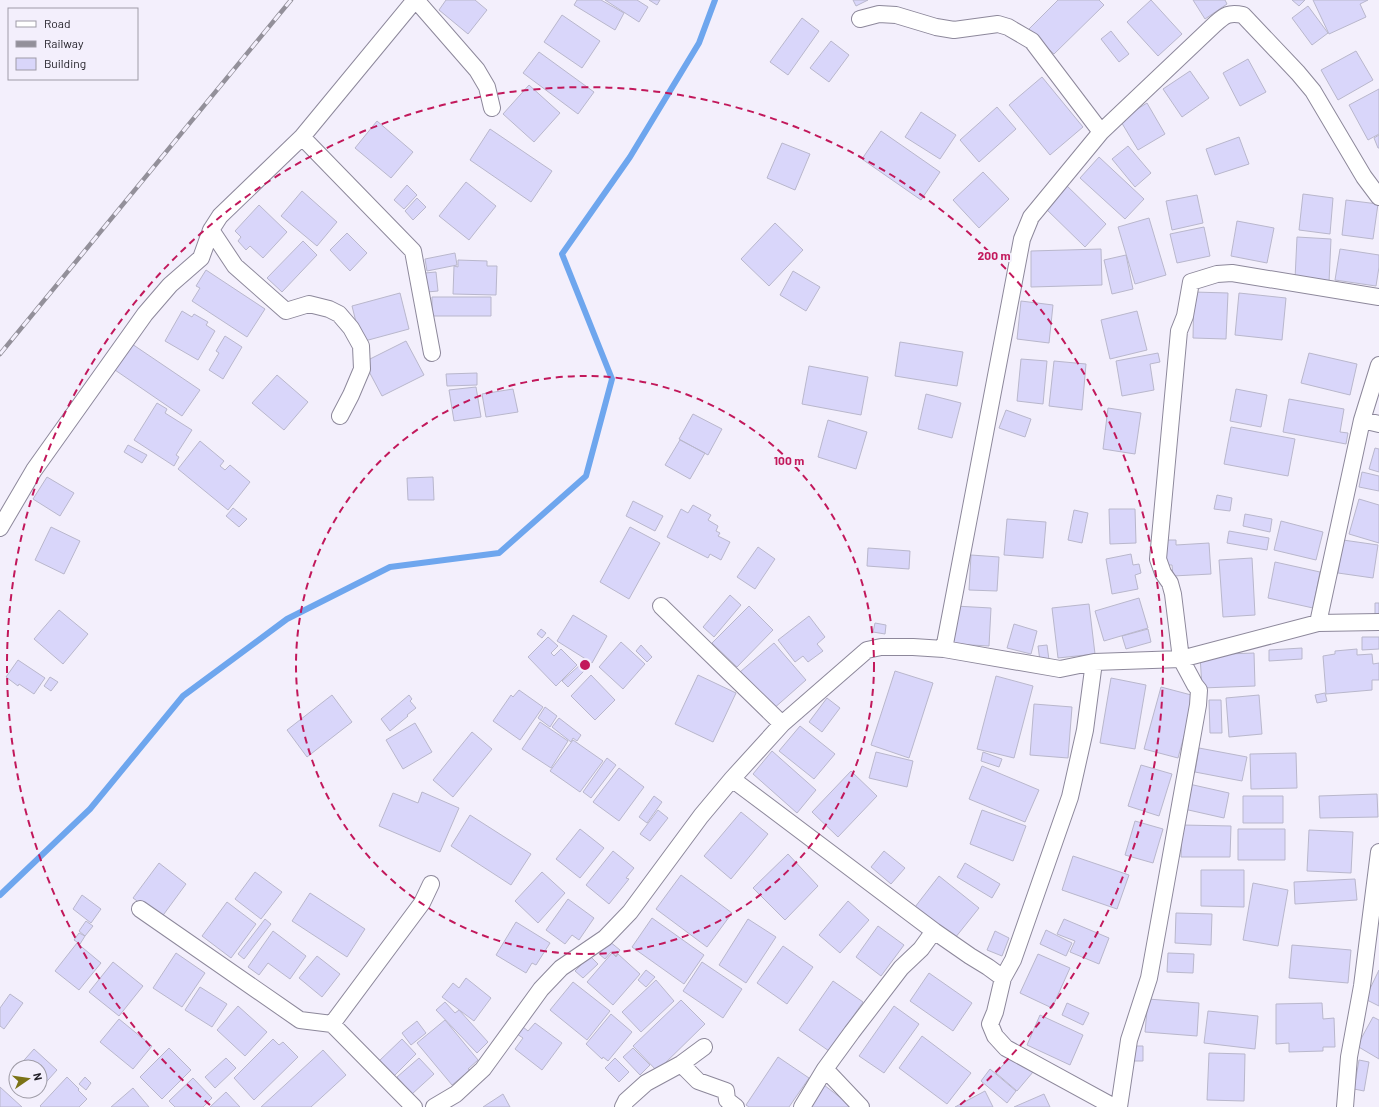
<svg xmlns="http://www.w3.org/2000/svg" width="1379" height="1107" viewBox="0 0 1379 1107" font-family="Barlow,sans-serif">
<style>
.lines{fill:none;stroke-linecap:round;stroke-linejoin:round}
.stream{stroke:#6ea6ee;stroke-width:6}
.building{fill:#d9d6fa;stroke:#b9b7cc}
.street-casing{stroke:#8d889b;stroke-width:18}
.street{stroke:#fff;stroke-width:16}
.rail-casing{stroke:#93909a;stroke-width:4.5}
.rail{stroke:#f3effc;stroke-width:3;stroke-dasharray:9;stroke-linecap:butt}
.ring{fill:none;stroke:#c2185b;stroke-width:2;stroke-dasharray:7 5}
.centre{fill:#c2185b;stroke:#f3effc;stroke-width:2}
.ring-label{font-size:12px;text-anchor:middle;font-weight:bold;fill:#c2185b;stroke:#f3effc;stroke-width:4;stroke-linejoin:round;paint-order:stroke}
</style>
<rect width="100%" height="100%" fill="#f3effc"/>
<g class="lines">
<path class="stream" d="M0,895L90,809L183,696L287,619L390,567L499,553L586,476L612,379L562,254L630,157L699,43L715,0"/>
</g>
<path class="building" d="M446,0H475L487,10L468,34L439,10Z
M577,0H601L624,13L615,30L574,5Z
M605,0H637L648,7L639,22Z
M649,0H660L657,5Z
M853,0H868L856,6Z
M1058,0H1099L1104,5L1054,54L1029,29Z
M1151,0L1182,34L1158,56L1127,22Z
M1193,0H1225L1227,4L1205,19Z
M1292,0H1305L1299,6Z
M1313,0H1368L1360,4L1366,17L1329,34Z
M1308,6L1328,33L1312,45L1292,18Z
M562,15L600,41L582,68L544,42Z
M802,18L819,31L788,75L770,62Z
M1111,31L1129,54L1119,62L1101,39Z
M831,41L849,55L829,82L810,68Z
M1356,51L1373,80L1338,100L1321,70Z
M539,52L594,92L578,114L523,73Z
M1248,59L1266,92L1240,106L1223,73Z
M1190,71L1209,98L1182,117L1163,89Z
M1042,77L1083,127L1050,155L1009,105Z
M529,85L560,113L534,142L503,114Z
M1379,89V134L1368,140L1349,105Z
M1147,103L1165,134L1138,150L1120,120Z
M997,107L1016,129L979,162L960,140Z
M921,112L956,135L940,159L905,137Z
M377,121L413,152L391,178L355,148Z
M490,129L552,171L531,202L470,160Z
M881,131L940,172L921,200L862,159Z
M1379,135V148H1378L1374,138Z
M1239,137L1249,164L1215,175L1206,149Z
M782,143L810,154L795,190L767,178Z
M1128,146L1151,173L1135,187L1112,159Z
M1099,157L1144,199L1125,219L1080,178Z
M983,172L1009,199L979,228L953,200Z
M466,182L496,206L469,240L439,216Z
M1064,183L1106,224L1085,247L1043,206Z
M407,185L417,195L404,209L394,200Z
M302,191L337,222L317,246L281,216Z
M1303,194L1333,198L1330,234L1299,230Z
M1197,195L1203,223L1172,230L1166,201Z
M417,198L426,207L413,220L405,211Z
M1346,200L1378,204L1373,239L1342,235Z
M259,205L287,232L263,258L250,246L246,250L238,241L241,237L235,231Z
M1149,218L1166,275L1135,284L1118,227Z
M1237,221L1274,228L1267,263L1231,256Z
M775,223L803,250L769,286L741,259Z
M1204,227L1210,256L1177,263L1170,234Z
M347,233L367,253L350,271L330,250Z
M1297,237L1331,239L1329,282L1295,279Z
M303,241L317,255L282,292L267,278Z
M1101,249L1102,285L1031,287V251Z
M1340,249L1379,255V267L1376,286L1335,280Z
M455,253L457,265L427,271L425,259Z
M1126,255L1133,289L1112,294L1104,260Z
M458,260L487,261V266H497L496,295L453,294L454,266L458,267Z
M206,270L265,309L247,337L192,301L200,288L196,286Z
M793,271L820,287L806,311L780,295Z
M436,272L438,291L427,292L425,273Z
M1194,292L1228,293L1226,339L1193,338Z
M400,293L409,329L361,342L352,306Z
M1239,293L1286,298L1282,340L1235,335Z
M432,297H491V316H432Z
M1021,301L1053,305L1049,343L1017,339Z
M182,311L192,317L194,314L208,322L206,325L215,331L198,360L165,341Z
M1137,311L1147,350L1110,359L1101,320Z
M225,336L242,347L223,379L209,370L219,353L216,351Z
M406,341L424,375L382,396L364,362Z
M900,342L963,352L957,386L895,376Z
M132,344L200,390L182,416L115,370Z
M1158,353L1160,362L1150,364L1154,390L1122,396L1116,361Z
M1309,353L1357,364L1350,395L1301,383Z
M1021,359L1047,361L1043,404L1017,401Z
M1054,361L1086,364L1082,410L1049,406Z
M809,366L868,377L861,415L802,404Z
M477,373V385L447,386L446,374Z
M277,375L308,402L284,430L252,403Z
M476,387L481,417L454,421L449,390Z
M513,389L518,412L486,417L482,394Z
M1236,389L1267,395L1261,427L1230,421Z
M926,394L961,403L952,438L918,429Z
M1289,399L1344,409L1340,432L1348,433L1346,444L1283,432Z
M157,403L167,409L165,413L192,430L176,455L179,457L174,466L134,440Z
M1108,408L1141,413L1135,454L1103,449Z
M1006,410L1031,419L1025,437L999,428Z
M693,414L722,429L708,455L679,439Z
M828,420L867,432L856,469L818,457Z
M1231,427L1295,439L1288,476L1224,464Z
M680,440L705,453L690,479L665,465Z
M200,441L224,461L220,466L225,470L230,465L250,482L228,510L178,469Z
M128,445L147,455L142,463L124,452Z
M1375,448L1379,449V472L1369,469Z
M1362,472L1379,476V491L1359,487Z
M47,477L74,493L60,516L33,499Z
M433,477L434,500H408L407,478Z
M1217,495L1232,498L1230,511L1214,509Z
M1359,499L1379,505V543L1349,534Z
M633,501L663,516L655,531L626,516Z
M693,505L711,515L708,520L718,526L716,531L720,533L718,536L730,542L721,560L710,554L708,558L667,537L681,509L688,513Z
M233,508L247,519L239,527L226,516Z
M1109,509H1135L1136,543L1110,544Z
M1074,510L1088,513L1082,543L1068,540Z
M1245,514L1272,519L1270,532L1243,526Z
M1007,519L1046,522L1043,558L1004,555Z
M1281,521L1323,532L1316,560L1274,550Z
M51,527L80,541L64,574L35,560Z
M630,527L660,543L629,599L600,582Z
M1229,531L1269,538L1267,550L1227,543Z
M1164,540H1176V545L1209,543L1211,574L1173,576L1172,565H1165Z
M1343,540L1378,545L1373,578L1338,573Z
M758,547L775,559L755,589L737,577Z
M868,548L910,551L909,569L867,566Z
M1131,554L1133,565L1139,564L1141,573L1135,575L1138,589L1112,594L1106,559Z
M971,555L999,557L997,591L969,590Z
M1252,558L1255,615L1223,617L1219,560Z
M1275,562L1320,572L1313,608L1268,598Z
M730,595L741,605L714,637L703,627Z
M1139,598L1148,628L1104,641L1095,611Z
M1375,603H1379V615L1375,616Z
M1089,604L1095,654L1058,658L1052,608Z
M749,606L773,630L737,667L712,643Z
M955,606L991,608L989,646L953,644Z
M59,610L88,634L63,664L34,639Z
M573,615L607,636L592,663L557,641Z
M809,616L825,637L817,644L823,651L808,662L803,656L795,662L778,640Z
M875,623L886,625L885,634L873,632Z
M1014,624L1037,631L1031,654L1007,648Z
M541,629L546,633L542,638L537,634Z
M1148,629L1151,642L1126,649L1122,636Z
M548,637L558,646L551,653L554,656L561,649L577,665L556,686L528,657Z
M1362,637H1379V649L1362,650Z
M621,642L645,664L623,689L599,667Z
M774,643L806,680L772,710L740,672Z
M641,645L652,657L647,662L636,651Z
M1047,645L1049,660L1040,661L1038,646Z
M1302,648V659L1269,661V650Z
M1357,649V655L1372,654L1373,664L1379,663V680H1372V690L1326,694L1323,656L1335,654V651Z
M1254,653L1255,686L1202,688L1200,655Z
M18,660L45,678L34,694L19,684L18,686L6,677Z
M581,664L586,669L568,687L562,681Z
M895,671L933,683L909,758L871,745Z
M591,675L615,700L595,720L571,696Z
M698,675L736,693L713,742L675,724Z
M996,676L1033,686L1014,758L977,749Z
M50,677L58,682L51,691L44,686Z
M1111,678L1146,685L1135,749L1100,743Z
M1161,687L1195,696L1178,758L1144,749Z
M519,690L543,707L520,740L493,721L511,695L513,697Z
M1325,693L1327,701L1317,703L1315,695Z
M332,695L352,722L307,757L287,730Z
M409,695L412,699L410,701L416,708L407,715L408,716L390,731L381,719Z
M1259,695L1262,734L1229,737L1226,698Z
M827,698L840,708L822,732L809,722Z
M1209,700H1221L1222,733H1210Z
M1034,704L1072,707L1068,758L1030,755Z
M545,707L557,716L550,727L538,718Z
M559,718L581,735L577,741L573,738L571,742L552,727Z
M540,722L568,741L551,768L522,749Z
M415,723L432,752L403,769L386,740Z
M800,726L835,754L814,779L779,751Z
M472,732L492,749L453,797L433,780Z
M573,740L603,761L580,792L550,771Z
M1199,748L1247,757L1242,781L1195,772Z
M772,751L816,790L797,813L753,774Z
M876,752L913,761L907,787L869,778Z
M983,752L1002,759L999,767L981,761Z
M1296,753L1297,788L1251,789L1250,754Z
M607,758L616,765L591,798L583,792Z
M1141,765L1172,774L1159,816L1128,806Z
M982,766L1039,790L1025,822L969,799Z
M619,768L644,787L619,821L593,802Z
M851,771L877,796L838,837L812,812Z
M1189,784L1229,793L1224,818L1184,809Z
M422,792L459,808L440,852L379,826L393,793L418,803Z
M1377,794L1378,817L1320,818L1319,796Z
M654,796L662,802L647,823L639,817Z
M1243,796H1283V823H1243Z
M658,810L668,818L650,841L640,834Z
M982,810L1026,826L1013,861L970,844Z
M741,812L768,834L731,879L704,856Z
M470,815L531,854L511,885L451,846Z
M1135,821L1163,829L1153,863L1125,855Z
M1182,825L1231,826L1230,857H1181Z
M580,829L604,848L580,878L556,859Z
M1238,829H1285V860H1238Z
M1309,830L1353,832L1351,873L1307,871Z
M613,851L634,868L626,878L629,879L609,904L586,885Z
M884,851L905,868L891,884L871,867Z
M788,854L818,886L785,920L753,888Z
M1073,856L1129,875L1117,909L1062,890Z
M159,863L186,884L161,918L133,898Z
M965,863L1000,884L992,898L957,877Z
M1201,870H1244V907L1201,906Z
M255,872L282,892L261,919L235,899Z
M542,872L565,893L538,923L515,901Z
M681,875L732,913L707,947L656,909Z
M939,876L979,908L955,938L915,907Z
M1355,879L1357,900L1295,904L1294,882Z
M1253,883L1288,890L1278,946L1243,940Z
M310,893L365,929L347,957L292,921Z
M82,895L101,909L91,923L73,909Z
M568,899L594,918L579,940L572,935L565,944L546,930Z
M848,901L869,920L840,953L819,935Z
M227,902L256,924L231,958L202,936Z
M1176,913L1212,914L1211,945L1175,943Z
M652,918L704,955L684,984L632,947Z
M265,919L271,924L244,959L238,954Z
M748,919L776,937L746,983L719,965Z
M1064,919L1109,938L1099,964L1070,952L1075,941L1057,934Z
M86,921L93,926L85,936L79,931Z
M516,922L550,943L536,965L532,963L526,973L496,955Z
M878,926L904,945L881,976L856,957Z
M1046,930L1072,943L1066,956L1040,944Z
M273,931L306,956L290,979L268,963L259,975L248,967Z
M995,931L1009,938L1002,956L987,950Z
M79,933L85,936L80,944L74,940Z
M609,941L620,950L616,956L611,952L605,959L599,954Z
M77,943L101,963L79,990L55,971Z
M1292,945L1351,950L1348,983L1289,978Z
M783,946L813,967L787,1004L757,983Z
M176,953L205,973L182,1007L153,988Z
M612,953L616,957L618,954L640,974L613,1005L587,982Z
M1168,953L1194,954L1193,973L1167,972Z
M1038,954L1070,968L1052,1008L1020,993Z
M317,956L340,974L322,997L299,978Z
M590,956L598,964L583,978L575,971Z
M113,962L143,986L119,1016L89,992Z
M702,962L742,989L723,1018L683,991Z
M646,970L655,977L646,987L638,980Z
M1379,970V1006L1365,999Z
M929,973L972,1003L953,1031L910,1001Z
M466,978L491,998L474,1021L442,997L453,983L459,988Z
M656,980L674,1001L641,1032L622,1012Z
M833,981L863,1002L829,1051L799,1030Z
M573,982L610,1011L587,1040L550,1010Z
M200,987L227,1004L212,1027L185,1010Z
M10,994L23,1003L4,1029L0,1026V1008Z
M1148,999L1199,1003L1197,1036L1145,1032Z
M681,1000L705,1024L657,1071L633,1046Z
M445,1002L455,1013L459,1010L488,1042L477,1053L436,1010Z
M1067,1003L1089,1013L1083,1025L1062,1015Z
M1322,1003L1323,1019L1334,1018L1335,1047H1323V1051L1289,1052V1043L1276,1044V1004Z
M238,1006L267,1032L245,1056L217,1030Z
M894,1006L919,1024L884,1073L859,1056Z
M1208,1011L1258,1016L1255,1049L1204,1043Z
M611,1014L632,1032L608,1061L603,1057L602,1059L586,1044Z
M1040,1015L1083,1035L1070,1065L1027,1045Z
M1373,1017L1379,1020V1059L1357,1046Z
M119,1019L152,1046L133,1069L100,1042Z
M445,1020L478,1060L468,1069L470,1070L452,1085L417,1043Z
M417,1021L426,1033L411,1045L402,1033Z
M535,1023L562,1043L542,1070L515,1049L523,1038L517,1034L523,1027L528,1031Z
M922,1036L971,1073L947,1104L899,1068Z
M273,1039L279,1045L283,1042L298,1057L254,1100L234,1078Z
M402,1039L416,1054L393,1077L378,1062Z
M1130,1046H1143V1061H1130Z
M169,1048L191,1070L162,1099L140,1077Z
M633,1048L650,1065L640,1075L623,1057Z
M34,1049L57,1070L40,1089V1067H18Z
M323,1050L346,1075L311,1107H261Z
M1209,1053L1245,1054L1244,1101L1207,1100Z
M1012,1055L1033,1072L1017,1091L996,1073Z
M778,1057L809,1078L789,1107H749L746,1105Z
M226,1058L236,1068L215,1088L205,1077Z
M419,1058L434,1074L412,1094L397,1077Z
M615,1058L629,1072L619,1082L605,1068Z
M1359,1060L1369,1062L1364,1091L1354,1089Z
M990,1069L1016,1091L1007,1103L981,1081Z
M16,1070V1081L11,1076Z
M67,1077L79,1089L78,1090L87,1099L79,1107H41L40,1106Z
M85,1077L91,1083L86,1090L79,1084Z
M193,1078L212,1098L203,1107H175L169,1101Z
M824,1085L850,1105L848,1107H807Z
M0,1087L22,1107H0Z
M133,1088L149,1107H111Z
M18,1091H26L30,1094L27,1098Z
M27,1091H38L33,1096Z
M985,1091L993,1107H955Z
M226,1092L240,1107H210Z
M503,1094L510,1107H483Z
M1044,1094L1050,1107H1014Z"/>
<g class="lines">
<g class="street-casing">
<path id="street" d="M416,0L477,70L487,87L492,108
M860,19L879,14L896,15L936,27L954,30L998,24L1008,27L1032,41L1101,132
M302,137L413,251L432,353
M340,416L351,395L362,369L361,346L351,328L339,314L329,309L309,304L286,311L235,266L211,230L220,216L302,137L415,0
M1362,420L1379,424
M0,528L34,470L145,314L170,285L201,258L211,230
M661,606L782,724
M1318,623L1362,420L1379,365
M944,649L1022,239L1031,217L1101,132L1215,24C1225,15 1229,12 1243,15L1298,73L1313,91L1364,177L1379,197
M732,779L934,931
M140,909L300,1020L332,1024L414,1107
M1003,978L995,1012L990,1024L995,1036L1006,1048L1114,1107
M332,1024L422,903L431,884
M681,1064L698,1081L726,1091L727,1100L736,1107
M825,1069L861,1107
M434,1107L456,1094L483,1069L541,989L561,968L605,938L630,912L701,816L732,779L782,724L867,650L881,647H913L944,649L1060,669L1094,662L1181,659L1318,623L1379,622
M623,1107L626,1101L646,1083L681,1064L704,1047
M802,1107L825,1069L852,1032L901,968L921,949L934,931L970,956L988,967L1003,978L1013,960L1070,797L1085,730L1094,662
M1119,1107L1129,1040L1149,978L1198,705L1199,690L1195,685L1181,659L1173,594L1170,583L1163,573L1158,559L1179,331L1185,316L1191,282L1217,274L1232,273L1379,297
M1345,1107L1349,1057L1362,986L1379,852"/>
</g>
<use href="#street" class="street"/>
<g class="rail-casing">
<path id="rail" d="M0,354L291,0"/>
</g>
<use href="#rail" class="rail"/>
</g>
<g class="ring">
<circle cx="585" cy="665" r="289"/>
<path d="M210 1105A578 578 0 1 1 960 1105"/>
</g>
<circle cx="585" cy="665" r="6" class="centre"/>
<g class="ring-label">
<text x="994" y="260">200 m</text>
<text x="789" y="465">100 m</text>
</g>
<rect x="8" y="8" width="130" height="72" fill="#f3effc" stroke="#9f9ca7"/>
<rect x="16" y="21" width="20" height="6" fill="#ffffff" stroke="#9f9ca7"/>
<text x="44" y="28" font-size="12" fill="#222028">Road</text>
<rect x="16" y="41" width="20" height="6" fill="#93909a" stroke="#9f9ca7"/>
<text x="44" y="48" font-size="12" fill="#222028">Railway</text>
<rect x="16" y="58" width="20" height="12" fill="#d9d6fa" stroke="#9f9ca7"/>
<text x="44" y="68" font-size="12" fill="#222028">Building</text>
<g transform="translate(28 1079) rotate(77)"><circle r="19" fill="#f3effc" stroke="#9f9ca7"/>
<path d="M0-3L7 15L0 10L-7 15Z" fill="#7b7316"/>
<text y="-6" font-size="11" font-weight="bold" text-anchor="middle" fill="#222028">N</text>
</g>
</svg>
